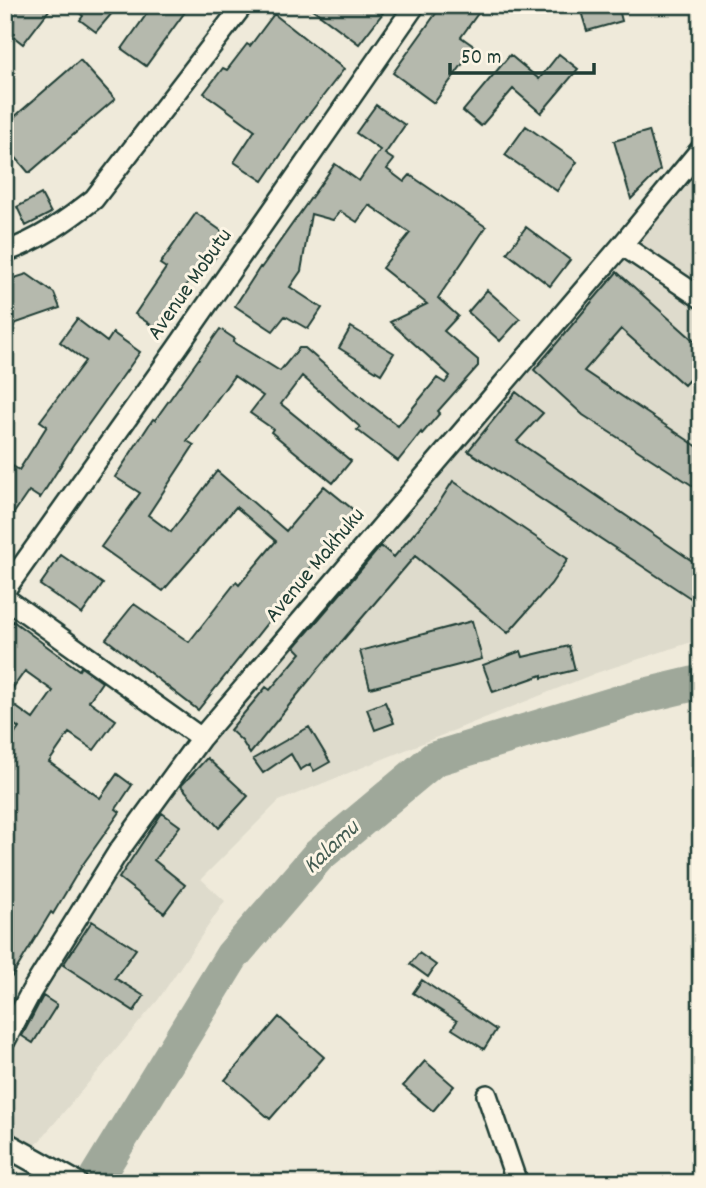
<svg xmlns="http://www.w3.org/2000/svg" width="706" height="1188" viewBox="0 0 706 1188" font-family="Dekko,sans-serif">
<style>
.built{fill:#dedbcc}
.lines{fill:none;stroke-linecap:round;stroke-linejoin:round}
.river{stroke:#9fa89a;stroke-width:35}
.building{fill:#b5b9ad;stroke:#1f3d34;stroke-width:2}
.minor-casing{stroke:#1f3d34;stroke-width:24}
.major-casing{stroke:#1f3d34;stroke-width:28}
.minor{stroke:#fcf5e5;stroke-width:19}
.major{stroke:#fcf5e5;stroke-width:23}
.labels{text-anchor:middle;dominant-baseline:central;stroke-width:6;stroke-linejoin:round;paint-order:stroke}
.street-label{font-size:23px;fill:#1f3d34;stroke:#fcf5e5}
.water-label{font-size:24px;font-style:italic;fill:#455d53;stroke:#fcf5e5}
</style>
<rect width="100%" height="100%" fill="#efeada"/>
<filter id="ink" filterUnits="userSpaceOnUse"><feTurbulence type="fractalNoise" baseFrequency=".0143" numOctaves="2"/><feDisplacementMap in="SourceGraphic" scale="14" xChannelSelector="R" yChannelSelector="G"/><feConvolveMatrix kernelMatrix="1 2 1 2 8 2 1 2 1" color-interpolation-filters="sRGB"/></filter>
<g filter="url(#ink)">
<path class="built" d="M701,151V639L596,673L279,801L201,879L225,901L158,1000L31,1151L5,1136V1045L119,855L212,731Z"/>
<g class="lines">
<path class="river" d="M93,1183L232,956L318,856L434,759L634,698L701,682"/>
</g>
<path class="building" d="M5,5H53L23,44L5,30Z
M70,5H119L96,32L80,20L83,16Z
M153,5H190L146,66L122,49Z
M307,5H389L359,44Z
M442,5H484L461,37L475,47L434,103L393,73Z
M579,5H618L622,21L587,31Z
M274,14L344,69L303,122L263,181L234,162L255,130L204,93L223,68L227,70L247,44L250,46Z
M559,54L578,69L541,113L513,89L481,126L463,111L510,55L539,79Z
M80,60L115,99L29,173L5,145V125Z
M376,105L405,125L385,154L394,160L387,169L404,182L410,175L486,227L438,298L458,316L444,331L478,360V366L438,411L440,413L422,434L421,432L398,461L357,430L360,427L302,376L281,404L351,461L333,483L271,432L273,429L250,413L263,396L234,376L187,441L194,445L148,515L171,532L217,471L286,531L324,486L356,512L273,612L275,613L198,710L106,639L134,604L189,642L236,582L239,585L276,541L236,507L163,591L101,547L140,493L115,477L153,419L155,420L220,329L235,339L233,342L280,371L299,348H305L366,401L398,426L437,378L445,383L450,376L390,322L427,304L382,268L410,233L369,205L357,222L340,211L333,220L311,214L301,271L290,287L322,308L308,329L285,316L273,331L235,306L260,267L261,268L335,164L359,181L380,150L356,133Z
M526,126L577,162L557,191L505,155Z
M649,131L660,170L631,199L614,141Z
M41,194L51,213L26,226L17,207Z
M196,213L230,237L198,281L192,277L177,298L180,301L160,331L135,314L166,268L160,264Z
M526,227L570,260L550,286L507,253Z
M617,272L701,347V367L684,385L621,329L584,371L701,449V491L583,415L534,370Z
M27,274L54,293L60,308L11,325L5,309V281Z
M487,290L520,319L500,341L468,312Z
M77,319L107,342L113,333L140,352L73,446L40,498L29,491L5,526V461L19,470L47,426L40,421L85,361L60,342Z
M351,327L394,353L381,374L339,348Z
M516,392L543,413L517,441L701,567V605L468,451Z
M453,481L568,559L551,584L508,633L415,556L319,668L250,754L242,741L230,730L266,687L270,690L301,653L295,647L381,546L394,557L435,509Z
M61,555L103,584L82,614L40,585Z
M13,621L79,670L81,667L102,682L89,701L116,720L94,750L69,733L49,762L100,798L117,774L132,785L116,809L120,812L81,867L53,914L51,912L5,988V748L19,728L5,718V699L33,719L53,691L25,671L5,699V631Z
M472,621L482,659L370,688L360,651Z
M569,646L575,670L542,678V675L493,692L483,665L521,651L523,657Z
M385,702L394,723L375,730L367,709Z
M309,727L330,762L314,771L310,764L300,770L291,754L263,773L253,759Z
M207,758L248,796L219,828L181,786Z
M162,813L180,826L154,860L185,885L164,913L119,878Z
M92,921L136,949L115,978L144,996L134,1011L63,965Z
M419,953L436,965L428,977L410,964Z
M422,980L496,1030L484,1049L452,1029L457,1021L413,993Z
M43,996L57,1005L33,1043L22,1036Z
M279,1017L324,1057L270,1119L225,1080Z
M425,1061L454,1086L433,1111L403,1086Z"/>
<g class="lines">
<g class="minor-casing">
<path id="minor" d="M622,245L701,298
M5,252C39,240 66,221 94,199L243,5
M5,590L177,348L415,5
M5,598L201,738
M5,1041L31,992L118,852L201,738L622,245L701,149
M487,1095L517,1183"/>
</g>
<g class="major-casing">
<path id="major" d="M5,1144L75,1183"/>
</g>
<use href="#minor" class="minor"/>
<use href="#major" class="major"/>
</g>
</g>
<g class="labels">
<g class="street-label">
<text transform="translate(191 285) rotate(-55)">Avenue Mobutu</text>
<text transform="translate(316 566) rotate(-50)">Avenue Makhuku</text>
</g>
<g class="water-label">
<text transform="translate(332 848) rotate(-43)">Kalamu</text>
</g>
</g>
<rect width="706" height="1188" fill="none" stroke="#fcf5e5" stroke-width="28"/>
<rect x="14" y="14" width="678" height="1160" fill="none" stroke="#1f3d34" stroke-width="2.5" filter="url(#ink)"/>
<path d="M450 63v10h144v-10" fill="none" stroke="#1f3d34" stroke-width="3.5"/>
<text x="461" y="63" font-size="21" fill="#1f3d34" stroke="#fcf5e5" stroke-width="5" paint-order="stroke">50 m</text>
</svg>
